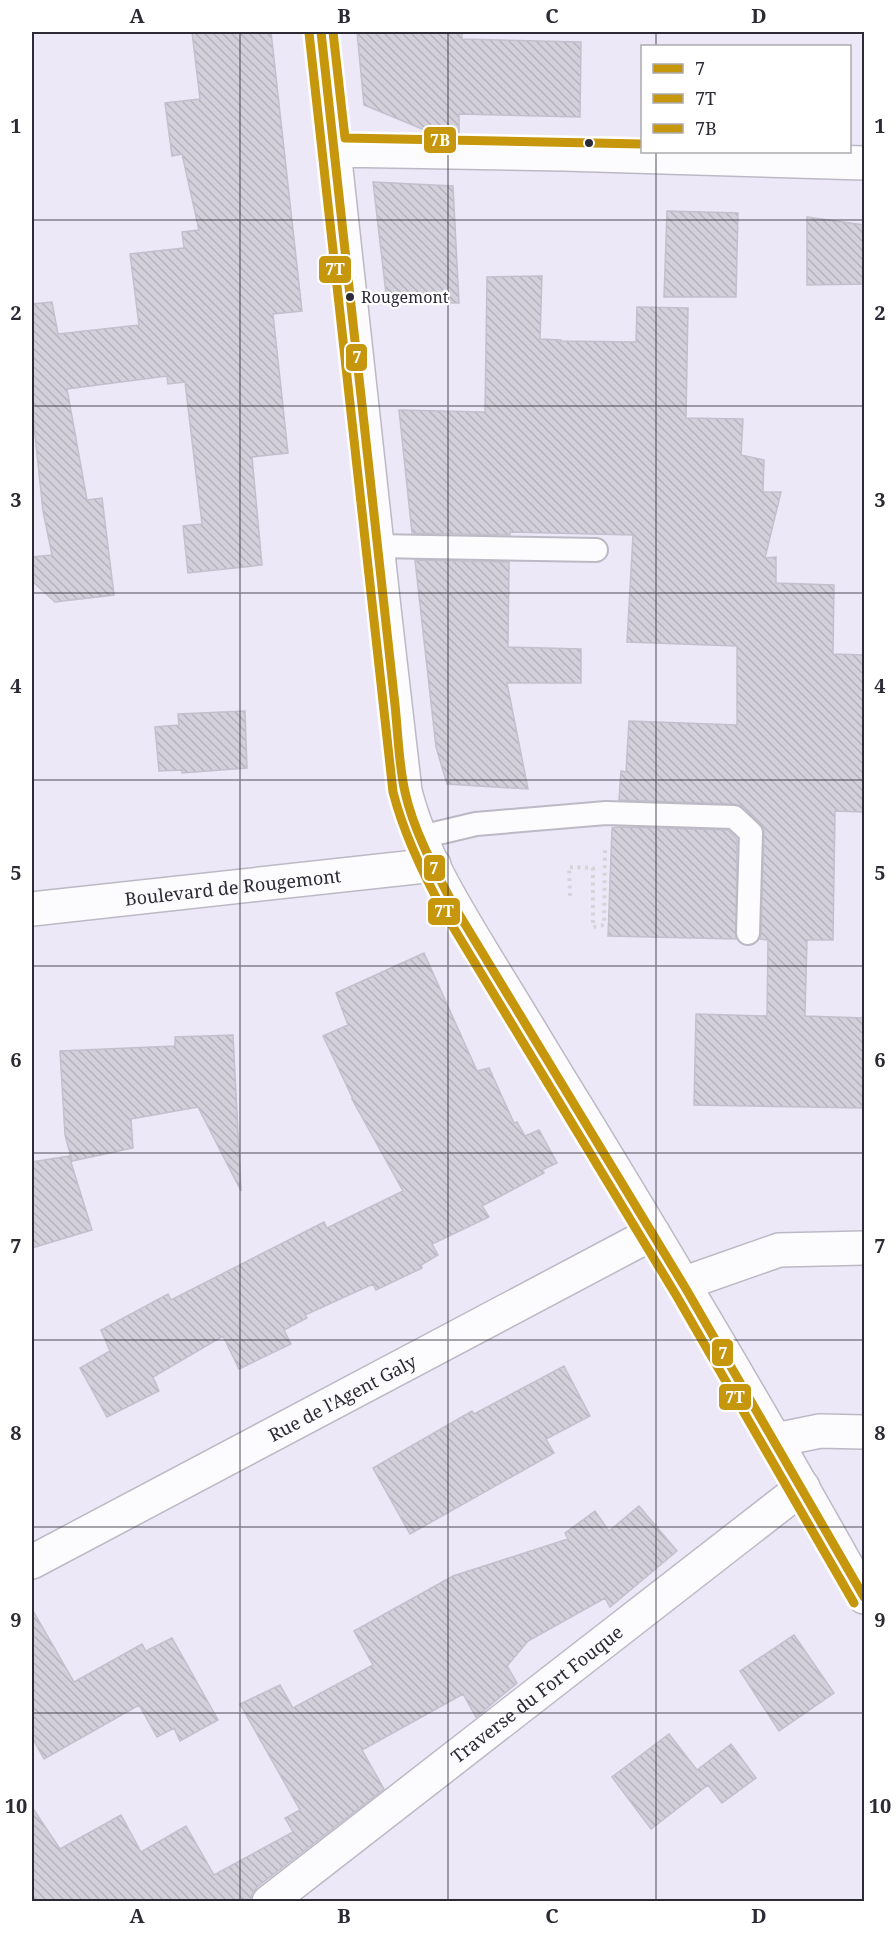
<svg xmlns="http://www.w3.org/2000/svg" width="896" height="1933" viewBox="0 0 896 1933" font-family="'Noto Serif',serif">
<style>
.building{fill:url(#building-back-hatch);stroke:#c3c0cd;stroke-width:1.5}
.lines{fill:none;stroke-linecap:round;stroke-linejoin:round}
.lane-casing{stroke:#bcb9c5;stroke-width:26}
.street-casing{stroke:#bcb9c5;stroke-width:36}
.secondary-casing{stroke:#bcb9c5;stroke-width:36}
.path{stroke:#d5d4d9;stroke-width:4;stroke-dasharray:3 4.5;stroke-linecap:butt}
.lane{stroke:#fcfcfe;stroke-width:22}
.street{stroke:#fcfcfe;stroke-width:33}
.secondary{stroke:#fcfcfe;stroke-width:33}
.bus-1-casing{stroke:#fff;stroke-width:14}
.bus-2-casing{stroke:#fff;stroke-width:14}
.bus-3-casing{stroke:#fff;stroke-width:14}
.bus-1{stroke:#c6960d;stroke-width:9}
.bus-2{stroke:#c6960d;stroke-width:9}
.bus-3{stroke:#c6960d;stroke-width:9}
.grid{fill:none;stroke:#2c2a35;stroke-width:1.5;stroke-opacity:0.55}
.bus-dot{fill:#2c2a35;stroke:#fff;stroke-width:2}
.labels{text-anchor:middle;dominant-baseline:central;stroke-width:4.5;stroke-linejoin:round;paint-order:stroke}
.bus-label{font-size:16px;fill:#2c2a35;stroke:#fff;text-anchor:start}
.street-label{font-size:18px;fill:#2c2a35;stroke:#fff}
.line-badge{stroke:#fff;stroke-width:2}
.badge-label{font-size:16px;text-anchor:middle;font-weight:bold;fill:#fff}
.neatline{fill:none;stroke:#2c2a35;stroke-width:2}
.grid-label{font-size:20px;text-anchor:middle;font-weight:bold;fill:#2c2a35}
</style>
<defs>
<pattern id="building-back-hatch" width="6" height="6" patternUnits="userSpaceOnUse" patternTransform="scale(1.5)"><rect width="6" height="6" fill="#d3d0dc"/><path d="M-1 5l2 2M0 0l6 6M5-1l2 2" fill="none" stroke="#b5b3bd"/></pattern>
</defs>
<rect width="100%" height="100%" fill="#ece8f8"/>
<path class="building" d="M192,32H271L302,311L273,314L288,453L252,457L262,565L188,573L183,526L202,524L185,382L168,384L167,376L67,389L87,500L102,498L114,595L55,602L32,581V557L52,555L43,511L32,407V304L52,302L58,334L139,325L130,254L184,248L182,232L199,230L182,154L172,156L165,103L200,99Z
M357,32H462V39L581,42L580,117L459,114V133H432L364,105Z
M373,182L453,186L459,303L387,302Z
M667,211L738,213L736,297H664Z
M807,217L864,225V284L807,285Z
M542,276L540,339L561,340V341L636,342L637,307L688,308L686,418L743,419L741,455L764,460L763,492H781L765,558L776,557V583L834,585L833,654L864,655V812L835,811L833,940H807L805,1016L864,1018V1108L694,1105L696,1014L767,1016L768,940L760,939L761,933L764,828L743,807L734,804L619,800L621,771L626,772L629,721L737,725V646L627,642L633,535L510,532V535L412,533L399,410L485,412L487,277Z
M415,560L509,562L508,647L581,649V683H507L528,789L447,784L436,747Z
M245,711L247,768L182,773V770L159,771L155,727L179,725L178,714Z
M617,827L728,830L737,839L736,939L608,936L612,828Z
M424,953L477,1071L489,1068L514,1123L517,1122L525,1136L539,1130L557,1163L542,1170L544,1173L482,1206L489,1217L432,1244L438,1255L421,1265L422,1268L376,1290L373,1284L305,1315L307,1318L284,1330L291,1344L239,1369L223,1336L153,1377L159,1391L107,1417L80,1368L110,1351L101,1330L168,1294L171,1300L324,1222L327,1228L403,1191L352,1099H353L323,1036L348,1025L336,993Z
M233,1035L241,1191L198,1107L131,1119L133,1148L72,1161L65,1135L60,1051L175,1046V1037Z
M69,1156L92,1230L32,1248V1162Z
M564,1366L590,1416L546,1439L554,1453L410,1534L373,1468L472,1411L474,1414Z
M639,1506L677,1551L610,1607L605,1598L528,1641L507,1666L517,1683L476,1717L463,1694L362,1750L384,1789L257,1887L252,1894L251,1902H32V1807L60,1849L121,1815L141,1852L186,1826L214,1875L293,1832L285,1818L300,1810L240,1704L280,1685L293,1708L373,1665L354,1631L453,1576L568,1539L565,1533L595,1511L609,1531Z
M32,1609L74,1682L142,1644L146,1651L172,1638L218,1720L180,1741L174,1728L157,1737L139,1705L44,1759L32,1737Z
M794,1635L834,1693L779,1731L740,1671Z
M669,1734L697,1770L731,1744L756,1778L722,1803L708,1785L651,1829L612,1777Z"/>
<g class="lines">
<g class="lane-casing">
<path id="lane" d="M376,546L596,550
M421,837L476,824L606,813L734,817L751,833L748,933"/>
</g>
<g class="street-casing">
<g id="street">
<path id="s1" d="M32,909L434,865"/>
<path d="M685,1283L779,1250L864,1248"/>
<path d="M776,1440L820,1431L864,1432"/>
<path id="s2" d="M32,1562L653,1233"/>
<path id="s3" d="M269,1902L803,1487"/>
</g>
</g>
<g class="secondary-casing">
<path id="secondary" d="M321,32C349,284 375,538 405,791C421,855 459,914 493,970C521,1015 548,1061 576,1106C675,1268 772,1431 864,1597
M334,150L563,154L864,163"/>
</g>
<path class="path" d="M570,896L569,867L593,868V927L604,925L605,850"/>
<use href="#lane" class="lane"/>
<use href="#street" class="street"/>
<use href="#secondary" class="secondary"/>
<g class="bus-1-casing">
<path id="bus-1" d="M321,32L394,696C398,728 398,761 405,792C414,832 435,870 454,906L686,1289L864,1597"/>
</g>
<g class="bus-2-casing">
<path id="bus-2" d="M309,33L393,792C404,835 423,874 444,912L676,1295L854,1603"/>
</g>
<g class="bus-3-casing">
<path id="bus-3" d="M333,32L345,138L642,144"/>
</g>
<use href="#bus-1" class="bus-1"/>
<use href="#bus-2" class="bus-2"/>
<use href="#bus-3" class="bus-3"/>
</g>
<path class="grid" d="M240,32V1902M448,32V1902M656,32V46M656,152V1902M32,220H864M32,406H864M32,593H864M32,780H864M32,966H864M32,1153H864M32,1340H864M32,1527H864M32,1713H864"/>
<g class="bus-dot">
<circle cx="589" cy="143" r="5"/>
<circle cx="350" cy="297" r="5"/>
</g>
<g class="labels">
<g class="bus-label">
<text x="361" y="297">Rougemont</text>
</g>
<g class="street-label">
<text stroke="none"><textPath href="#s1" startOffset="202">Boulevard de Rougemont</textPath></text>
<text stroke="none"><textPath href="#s2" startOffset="351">Rue de l'Agent Galy</textPath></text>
<text stroke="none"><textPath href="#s3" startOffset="339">Traverse du Fort Fouque</textPath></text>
</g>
</g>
<g class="line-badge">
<rect x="423" y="126" width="34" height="28" rx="6" fill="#c6960d"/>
<rect x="318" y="255" width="34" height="29" rx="6" fill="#c6960d"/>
<rect x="345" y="343" width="23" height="29" rx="6" fill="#c6960d"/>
<rect x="423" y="854" width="23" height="28" rx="6" fill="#c6960d"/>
<rect x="427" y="897" width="34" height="29" rx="6" fill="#c6960d"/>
<rect x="711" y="1338" width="23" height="29" rx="6" fill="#c6960d"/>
<rect x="718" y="1383" width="34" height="28" rx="6" fill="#c6960d"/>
</g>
<g class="badge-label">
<text x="440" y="146">7B</text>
<text x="335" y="275">7T</text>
<text x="357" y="363">7</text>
<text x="434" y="874">7</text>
<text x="444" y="917">7T</text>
<text x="723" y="1359">7</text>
<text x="735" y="1403">7T</text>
</g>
<rect width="896" height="1933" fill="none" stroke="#ffffff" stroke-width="66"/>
<rect x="641" y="45" width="210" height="108" fill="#ffffff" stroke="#abaaae" stroke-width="1.5"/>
<rect x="653" y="64" width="30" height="9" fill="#c6960d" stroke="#abaaae" stroke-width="1.5"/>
<text x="695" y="75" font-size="18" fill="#2c2a35">7</text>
<rect x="653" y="94" width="30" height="9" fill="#c6960d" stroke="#abaaae" stroke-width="1.5"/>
<text x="695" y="105" font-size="18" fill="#2c2a35">7T</text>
<rect x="653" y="124" width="30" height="9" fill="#c6960d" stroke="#abaaae" stroke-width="1.5"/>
<text x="695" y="135" font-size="18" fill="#2c2a35">7B</text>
<rect x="33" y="33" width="830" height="1867" class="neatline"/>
<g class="grid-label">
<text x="137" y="23">A</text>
<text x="344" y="23">B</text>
<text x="552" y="23">C</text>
<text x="759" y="23">D</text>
<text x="16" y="133">1</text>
<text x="880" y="133">1</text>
<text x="16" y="320">2</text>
<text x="880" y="320">2</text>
<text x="16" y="507">3</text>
<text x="880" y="507">3</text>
<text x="16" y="693">4</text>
<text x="880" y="693">4</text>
<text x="16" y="880">5</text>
<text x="880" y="880">5</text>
<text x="16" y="1067">6</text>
<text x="880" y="1067">6</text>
<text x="16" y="1253">7</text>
<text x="880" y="1253">7</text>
<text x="16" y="1440">8</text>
<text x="880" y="1440">8</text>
<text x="16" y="1627">9</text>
<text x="880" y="1627">9</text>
<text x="16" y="1813">10</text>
<text x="880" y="1813">10</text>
<text x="137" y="1923">A</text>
<text x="344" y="1923">B</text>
<text x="552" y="1923">C</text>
<text x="759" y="1923">D</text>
</g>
</svg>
